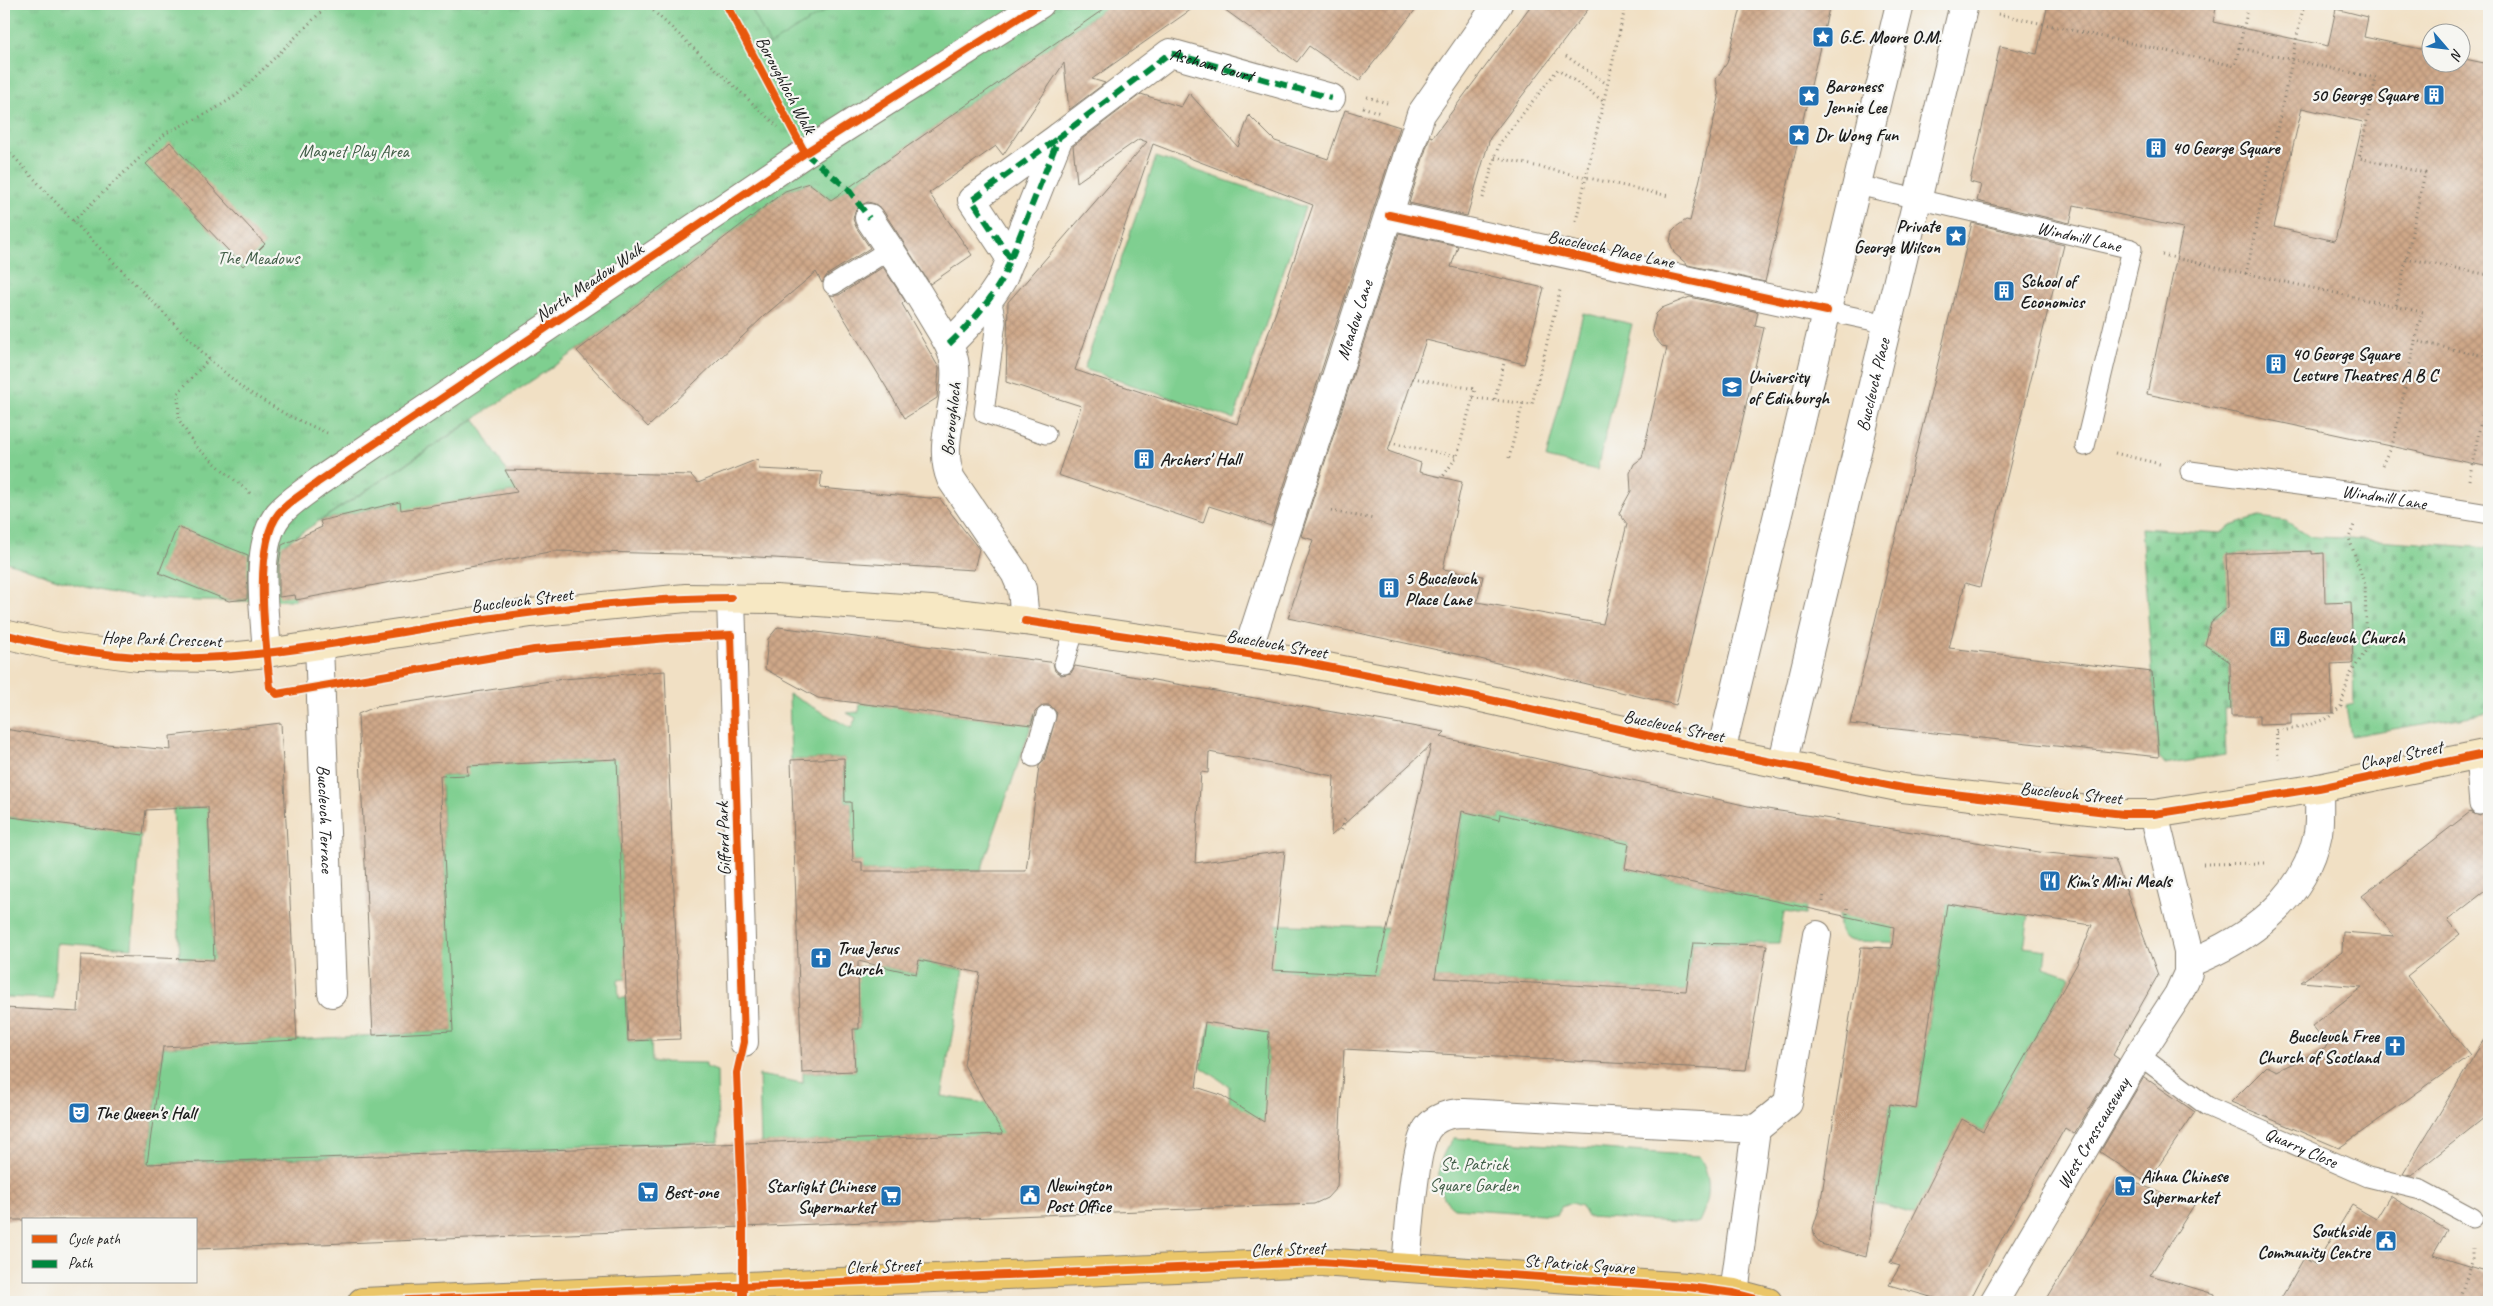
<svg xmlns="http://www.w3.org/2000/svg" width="2493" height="1306" viewBox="0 0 2493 1306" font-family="Caveat,sans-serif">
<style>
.grass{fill:url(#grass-tufts);stroke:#4e7656}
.cemetery{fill:url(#cemetery-stones);stroke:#4e7656}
.garden{fill:#7fcf90;stroke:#4e7656}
.building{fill:url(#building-cross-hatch);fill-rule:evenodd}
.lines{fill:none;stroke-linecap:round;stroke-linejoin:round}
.lane-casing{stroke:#867e70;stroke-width:21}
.street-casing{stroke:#867e70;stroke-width:30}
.secondary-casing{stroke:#867e70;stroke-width:30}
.primary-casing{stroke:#867e70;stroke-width:30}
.path{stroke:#867e70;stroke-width:3;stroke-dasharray:1 4;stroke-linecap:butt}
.lane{stroke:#fff;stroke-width:19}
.street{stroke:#fff;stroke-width:28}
.secondary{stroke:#f7e8c3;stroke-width:28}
.primary{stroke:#ebc669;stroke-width:28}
.quiet{stroke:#00873e;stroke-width:6;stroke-dasharray:12 6;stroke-linecap:butt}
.cycleway-casing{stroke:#f6f6f2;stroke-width:11}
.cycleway{stroke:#e8590c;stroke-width:8}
.labels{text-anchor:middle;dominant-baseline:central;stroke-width:4.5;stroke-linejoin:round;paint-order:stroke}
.poi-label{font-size:18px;font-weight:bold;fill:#1c1c1c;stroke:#f6f6f2;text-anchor:start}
.street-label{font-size:18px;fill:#1c1c1c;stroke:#f6f6f2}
.park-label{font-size:18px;fill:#3f5b45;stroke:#f6f6f2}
</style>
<defs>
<pattern id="grass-tufts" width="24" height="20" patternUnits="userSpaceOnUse" patternTransform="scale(1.25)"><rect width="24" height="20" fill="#7fcf90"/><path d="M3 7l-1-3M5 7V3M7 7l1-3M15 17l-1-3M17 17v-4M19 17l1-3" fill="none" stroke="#6db17c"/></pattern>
<pattern id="cemetery-stones" width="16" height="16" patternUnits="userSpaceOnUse" patternTransform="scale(1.25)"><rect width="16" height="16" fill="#7fcf90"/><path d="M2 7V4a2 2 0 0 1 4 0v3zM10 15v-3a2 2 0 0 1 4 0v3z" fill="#6db17c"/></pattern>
<pattern id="building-cross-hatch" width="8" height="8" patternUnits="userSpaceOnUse" patternTransform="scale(1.25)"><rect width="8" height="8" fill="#cfa889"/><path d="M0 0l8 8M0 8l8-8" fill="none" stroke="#b19076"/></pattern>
</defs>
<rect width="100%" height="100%" fill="#f6f6f2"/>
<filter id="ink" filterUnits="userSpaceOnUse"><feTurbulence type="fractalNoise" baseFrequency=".02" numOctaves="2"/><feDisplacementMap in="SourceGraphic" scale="10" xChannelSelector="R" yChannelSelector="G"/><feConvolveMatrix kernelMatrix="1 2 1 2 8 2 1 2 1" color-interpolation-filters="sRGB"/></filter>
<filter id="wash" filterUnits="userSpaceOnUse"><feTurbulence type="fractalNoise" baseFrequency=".0096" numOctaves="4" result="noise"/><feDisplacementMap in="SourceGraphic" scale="20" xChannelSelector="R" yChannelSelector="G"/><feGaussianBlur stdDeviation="1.12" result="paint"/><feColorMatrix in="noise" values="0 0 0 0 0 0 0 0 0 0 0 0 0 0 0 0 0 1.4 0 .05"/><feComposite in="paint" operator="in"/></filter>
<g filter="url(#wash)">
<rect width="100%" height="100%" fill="#f1e0c4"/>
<path class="grass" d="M4,4H1111L831,200L809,183L785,191L578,350L286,543L296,600C236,601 173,604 113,593C76,587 40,573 4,561Z"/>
<path class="cemetery" d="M2259,517L2286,521L2311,537L2349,538L2489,548V713L2351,736L2346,706L2354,704L2351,603H2325L2324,554H2312L2311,551L2227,554L2228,612L2213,618L2209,626L2208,639L2229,656L2231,708L2224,709L2226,755L2165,765L2159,757L2141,528L2221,533L2231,526Z"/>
<path class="garden" d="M749,4H836L770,45Z
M1156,157L1305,207L1234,419L1084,369Z
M1583,313L1632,324L1597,470L1546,458Z
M475,419L518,491L401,511L399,502L320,521Z
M789,694L851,728L856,718L847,713L859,712L860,703L1008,722L1010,711L1035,715L981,871H862L861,862H847L852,821L851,802H845L844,758L791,760Z
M627,758L617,764L626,979L618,980L619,998H626L628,1041H651L652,1062L706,1063V1067L717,1071L718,1142L147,1164L163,1047L184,1046L173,809L239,805L208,815L218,1044L452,1031L441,786H424L423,777L467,775V766Z
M1463,811L1499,820L1500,814L1629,844L1625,868L1738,893L1810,890L1805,915L1784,912L1779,943H1693L1686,991L1272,970L1266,1089L1272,1101L1270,1129L1230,1130L1229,1086L1201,1067L1231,923L1443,930Z
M4,816L141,834L132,948L57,943L53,999L4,997Z
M1879,895L2029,915L2024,947L2046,950L2044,967L2070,976L1983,1131L1962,1120L1929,1186L1928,1218L1868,1201L1876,1193L1890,1104L1916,1109L1941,944L1853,941C1832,937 1840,916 1842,900Z
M919,960L964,970L941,1096L1041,1112L1042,1133L761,1143L759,1075L803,1083V1073L855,1071L853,1029H859V1008L851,967L881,966L916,974Z
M1454,1138L1699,1156C1713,1178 1710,1200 1699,1222L1695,1223L1587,1217L1581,1206L1571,1203L1561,1207L1557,1215L1454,1208C1431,1191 1436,1158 1454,1138Z"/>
<g id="blocks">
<path class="building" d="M1111,4H1199L1092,79L1105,83L1069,110L1064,63L1003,155L996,146L929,193L972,255L930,284L882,209L875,204L868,202L861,205L855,211L853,219L856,227L870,248L827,275L822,283L816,272L764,316L648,427L577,351L785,191L809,183L831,200Z
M1217,4H1420L1359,81L1309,46L1297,62Z
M1532,4H1592L1490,138L1467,216L1409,203L1430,136L1433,137Z
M1742,4H1830L1765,282L1688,265L1674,253L1670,242L1672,231L1676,227L1686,220L1690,221L1719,98L1716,79L1727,63Z
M2048,4H2217L2213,22L2328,46L2336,9L2368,17L2364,37L2430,51V62H2460V58L2489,64V467L2147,394L2183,228L2074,205L2070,223L1977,201L1981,185L1970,182L2000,46L2037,54ZM2302,108L2363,122L2335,241L2274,227Z
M1189,93L1238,147L1249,115L1275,141L1328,159L1345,110L1400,127L1271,526L1209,506L1203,523L1058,475L1081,406L1006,382L1008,302L1147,142L1139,139L1077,182L1073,146L1141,94L1181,107ZM1153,144L1313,205L1237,424L1075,370Z
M170,142L265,244L243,266L146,164Z
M1972,223L2064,245L1980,587L1965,583L1949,648L2152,672L2159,757L1850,724Z
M1399,233L1458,246L1451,267L1544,288L1524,364L1426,340L1388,451L1421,463L1419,472L1462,482L1443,569L1483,576L1477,602L1603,624L1627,524L1619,513L1631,491L1630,473L1634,464L1642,458L1667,347L1662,346L1654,337L1652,329L1656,314L1662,308L1690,297L1758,312L1755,326L1764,328L1676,705L1480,659L1288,618L1313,540L1301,536Z
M883,267L905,301L902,304L939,368L937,398L905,418L830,295H839Z
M758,459L759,469L822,472L820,488L940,499L979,549L974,570L724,555L554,551L296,600L295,595L279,597V563L282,545L322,527L320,521L400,502L401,510L517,492L505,470L691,475L698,483Z
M177,527L248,555L247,599L229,601L159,573Z
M2312,551V554L2324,553L2325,603L2351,602L2353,663L2331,664L2333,713L2291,714V724L2259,725V716H2231L2230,662L2205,645L2211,622L2228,607L2226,554Z
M778,627L1049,662L1053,663L1055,671L1061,675L1071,673L1075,666L1137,677L1445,732L1440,737L1748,806L2039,852L2115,860L2158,975L2113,1055L2119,1059L2074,1134L2065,1128L2008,1227L1969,1302H1948L1889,1285L1900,1266L1890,1263L1962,1119L1983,1131L2077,964L2092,925L1947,904L1916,1109L1890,1104L1866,1257L1821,1244L1815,1237L1813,1228L1820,1206L1861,947L1892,948L1894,927L1625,868L1629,844L1500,814L1499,820L1462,811L1435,978L1686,991L1693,943L1767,945L1746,1070L1344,1049L1337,1187L1327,1198L1314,1204L196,1249V1220H4V1008L78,1012L81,955L214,960L208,807L146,810L143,835L4,816V729L96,743L171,750L170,736L281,723L297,1040L163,1047L147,1164L1003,1134L964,1065L980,973L919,960L916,974L858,961L859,1029H853L855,1071L802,1073L791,760L844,758L845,802H851L853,862H862V871H1026L1039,766L1044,760L1057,713L1050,705H1043L1035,712L1031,725L818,698L765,669L768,639ZM1431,745L1376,975L1272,970L1285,851L1195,863L1201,772L1208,773L1209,752L1334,776L1331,836ZM1205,1022L1269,1032L1264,1122L1221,1095L1196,1087Z
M665,671L680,1039L628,1041L617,759L467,766L468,775L440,776L453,1031L373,1035L358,714L375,707L563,679Z
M2489,809V888L2448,920L2460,934L2407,976L2470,1055L2339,1148L2231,1102L2267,1066L2277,1071L2328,1046L2312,1026L2362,987L2301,982L2342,952L2343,932L2394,936L2362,896L2470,812L2480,816Z
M2489,1031V1114L2411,1176L2403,1174Z
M2144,1077L2195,1112L2147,1183L2100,1152Z
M2120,1177L2194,1205L2150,1275L2214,1294L2213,1302H2045Z
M2390,1196L2447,1230L2433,1255L2489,1272V1302H2279L2304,1258L2316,1265L2352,1205L2376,1219Z"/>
</g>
</g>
<g filter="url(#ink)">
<use href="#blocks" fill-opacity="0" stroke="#867e70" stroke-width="1"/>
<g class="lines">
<g class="lane-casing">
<g id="lane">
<path id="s1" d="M1857,185L2132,249L2085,446"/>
<path d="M833,285L890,249"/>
<path d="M991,298L996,322L984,413L1046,434"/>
<path d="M1827,311L1888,324"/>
<path id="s2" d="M2190,471L2367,494L2489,514"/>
<path d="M1064,664L1075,628"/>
<path d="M2475,755L2479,805"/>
<path d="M1033,757L1046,716"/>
<path id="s3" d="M2139,1055L2207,1106L2368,1177L2421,1190L2473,1218"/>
</g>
</g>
<g class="street-casing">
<g id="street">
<path d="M1389,215L1827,311"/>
<path d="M869,218C891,251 913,284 933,318C942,333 953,348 955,366C959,403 936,443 951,479L1015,573L1022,589L1025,621"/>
<path d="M1011,259L972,200L1059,137"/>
<path d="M949,344C970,324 988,304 1003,278L1059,137L1170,53L1331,98"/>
<path d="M731,598L744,1042"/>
<path id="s4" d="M319,645L332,993"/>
<path d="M267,653C265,615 253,545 279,514C289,502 306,492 318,482L805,153L1040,4"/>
<path id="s5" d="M1247,653L1421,114L1498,4"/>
<path d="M1721,752L1900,4"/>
<path id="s6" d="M1782,765L1964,4"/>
<path d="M2189,963C2247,940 2305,900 2318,833C2320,819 2319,803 2319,788"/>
<path d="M1756,1129L1788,1103L1817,935"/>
<path d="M1406,1267C1409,1238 1413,1150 1427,1129C1435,1117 1450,1113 1464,1113L1756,1129L1734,1293"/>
<path id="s7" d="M1994,1302L2139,1055L2178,995L2188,973V951L2154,814"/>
</g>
</g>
<g class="secondary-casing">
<path id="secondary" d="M4,634L55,646L138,657L219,658L267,653L531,613L686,598L776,599L931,610L1025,621L1302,662L1473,696L1721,752L1903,788L2123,814H2154L2319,788L2489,753"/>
</g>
<g class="primary-casing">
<path id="primary" d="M362,1302L1320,1262L1688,1287L1734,1293L1768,1302"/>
</g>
<path class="path" d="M646,4L778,127
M1998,14L2235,66L2239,48L2376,78L2359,158L2425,173L2396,306
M2239,48L2249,4
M1566,56L1607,84
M1367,97L1387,103
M1363,107L1380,113
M4,146L73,221L209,359L244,389L287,415L327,433
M1495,157L1669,196
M1483,198L1499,144L1558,69L1603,101
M73,221L166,133L210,112L237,95L329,4
M1576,221L1626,4
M2162,255L2422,312L2415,341L2489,357
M2406,258L2489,275
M2246,274L2304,4
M209,359L178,393L179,420L196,447L251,494
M1413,378L1475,389L1457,456L1442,478
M1473,398L1532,404L1560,290
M1495,399L1505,359
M1390,443L1457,456
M2115,453L2160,464
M1509,458L1523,402
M2382,465L2394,440L2415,341
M2469,480L2489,382
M1331,511L1374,519
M2276,724L2278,759
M2277,732L2306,726L2328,718L2341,706L2349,676L2367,649L2365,585L2349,538L2354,525
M1837,820L1839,811
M1342,830L1345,818
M2203,864L2267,863
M1823,902L1824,893
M1847,914L1848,905
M2458,1302L2473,1259V1249"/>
<use href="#lane" class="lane"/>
<use href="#street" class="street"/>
<use href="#secondary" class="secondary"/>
<use href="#primary" class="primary"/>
<g class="quiet">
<path d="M805,153L848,189L869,218"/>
<path d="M1011,259L972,200L1058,138"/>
<path id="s8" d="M949,344C970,324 988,304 1003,278L1059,137L1170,53L1331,98"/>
</g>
<g class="cycleway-casing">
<path id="cycleway" d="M726,4L805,153
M1389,215L1827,311
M1025,621L1302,662L1473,696L1721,752L1903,788L2123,814H2154L2319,788L2489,753
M4,634C74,653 149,662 221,657C302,652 383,634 464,622C552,609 642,598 731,598
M362,1302L1320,1262L1688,1287L1734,1293L1768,1302
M743,1302V1226L737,1073L744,1042L731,635L668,638L534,650L277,694L270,687C266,646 252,545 279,513C289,501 306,492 318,482L805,153L1040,4"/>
</g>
<use href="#cycleway" class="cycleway"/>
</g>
</g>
<defs>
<g id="sight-square" transform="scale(1.125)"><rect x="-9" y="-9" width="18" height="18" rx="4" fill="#1f6fb2" stroke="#f6f6f2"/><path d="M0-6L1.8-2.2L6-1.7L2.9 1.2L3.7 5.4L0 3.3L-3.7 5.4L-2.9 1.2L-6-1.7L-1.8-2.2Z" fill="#fff"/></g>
<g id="building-square" transform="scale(1.125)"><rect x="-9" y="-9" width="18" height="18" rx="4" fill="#1f6fb2" stroke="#f6f6f2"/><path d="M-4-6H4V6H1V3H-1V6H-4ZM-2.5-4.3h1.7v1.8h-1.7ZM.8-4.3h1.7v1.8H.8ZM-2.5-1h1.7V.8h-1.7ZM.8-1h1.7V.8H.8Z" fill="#fff"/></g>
<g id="university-square" transform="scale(1.125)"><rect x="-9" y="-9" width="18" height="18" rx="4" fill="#1f6fb2" stroke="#f6f6f2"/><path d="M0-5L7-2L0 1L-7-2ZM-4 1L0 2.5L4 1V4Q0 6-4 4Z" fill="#fff"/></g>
<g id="restaurant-square" transform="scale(1.125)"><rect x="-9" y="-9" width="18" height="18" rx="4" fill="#1f6fb2" stroke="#f6f6f2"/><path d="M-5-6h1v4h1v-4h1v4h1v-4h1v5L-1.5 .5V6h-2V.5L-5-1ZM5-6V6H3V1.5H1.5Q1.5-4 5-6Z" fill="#fff"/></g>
<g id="church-square" transform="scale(1.125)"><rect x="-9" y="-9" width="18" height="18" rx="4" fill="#1f6fb2" stroke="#f6f6f2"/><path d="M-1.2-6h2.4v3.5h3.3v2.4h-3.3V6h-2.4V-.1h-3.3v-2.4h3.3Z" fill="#fff"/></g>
<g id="theatre-square" transform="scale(1.125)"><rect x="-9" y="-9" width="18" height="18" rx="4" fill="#1f6fb2" stroke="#f6f6f2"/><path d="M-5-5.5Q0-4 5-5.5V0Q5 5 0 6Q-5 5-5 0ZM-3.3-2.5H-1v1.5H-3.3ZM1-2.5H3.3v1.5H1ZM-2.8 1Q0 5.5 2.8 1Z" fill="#fff"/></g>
<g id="supermarket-square" transform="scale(1.125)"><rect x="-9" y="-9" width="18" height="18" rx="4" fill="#1f6fb2" stroke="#f6f6f2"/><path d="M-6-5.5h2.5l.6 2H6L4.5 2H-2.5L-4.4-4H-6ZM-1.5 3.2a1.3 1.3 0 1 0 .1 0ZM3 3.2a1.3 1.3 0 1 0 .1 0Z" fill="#fff"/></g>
<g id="civic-square" transform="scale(1.125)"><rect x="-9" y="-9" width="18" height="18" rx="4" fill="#1f6fb2" stroke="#f6f6f2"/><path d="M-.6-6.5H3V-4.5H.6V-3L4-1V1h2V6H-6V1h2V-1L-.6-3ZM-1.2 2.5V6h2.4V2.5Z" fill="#fff"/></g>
</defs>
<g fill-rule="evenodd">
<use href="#sight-square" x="1823" y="37"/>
<use href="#building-square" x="2434" y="95"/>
<use href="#sight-square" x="1809" y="96"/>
<use href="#sight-square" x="1799" y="135"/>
<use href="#building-square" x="2156" y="148"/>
<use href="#sight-square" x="1956" y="236"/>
<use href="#building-square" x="2004" y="291"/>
<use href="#building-square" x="2276" y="364"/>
<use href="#university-square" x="1732" y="387"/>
<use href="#building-square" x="1144" y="459"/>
<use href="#building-square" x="1389" y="588"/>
<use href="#building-square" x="2280" y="637"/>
<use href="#restaurant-square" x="2050" y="881"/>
<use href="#church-square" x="821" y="958"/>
<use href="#church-square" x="2395" y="1046"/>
<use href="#theatre-square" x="79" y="1113"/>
<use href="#supermarket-square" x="2125" y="1186"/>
<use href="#supermarket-square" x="648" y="1192"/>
<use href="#civic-square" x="1030" y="1195"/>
<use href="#supermarket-square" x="891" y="1196"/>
<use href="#civic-square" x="2386" y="1241"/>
</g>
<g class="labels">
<g class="poi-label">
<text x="1839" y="37">G.E. Moore O.M.</text>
<text x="1825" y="86">Baroness<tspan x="1825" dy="21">Jennie Lee</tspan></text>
<text x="2418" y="95" text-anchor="end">50 George Square</text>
<text x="1815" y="135">Dr Wong Fun</text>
<text x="2172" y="148">40 George Square</text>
<text x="1940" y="226" text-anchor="end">Private<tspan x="1940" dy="21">George Wilson</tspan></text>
<text x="2020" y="281">School of<tspan x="2020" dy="21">Economics</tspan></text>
<text x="2292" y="354">40 George Square<tspan x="2292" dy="21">Lecture Theatres A B C</tspan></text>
<text x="1748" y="377">University<tspan x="1748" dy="21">of Edinburgh</tspan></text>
<text x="1160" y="459">Archers' Hall</text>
<text x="1405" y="578">5 Buccleuch<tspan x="1405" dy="21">Place Lane</tspan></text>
<text x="2296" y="637">Buccleuch Church</text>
<text x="2066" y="881">Kim's Mini Meals</text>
<text x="837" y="948">True Jesus<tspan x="837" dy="21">Church</tspan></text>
<text x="2379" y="1036" text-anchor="end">Buccleuch Free<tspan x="2379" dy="21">Church of Scotland</tspan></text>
<text x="95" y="1113">The Queen's Hall</text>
<text x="2141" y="1176">Aihua Chinese<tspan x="2141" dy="21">Supermarket</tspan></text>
<text x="1046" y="1185">Newington<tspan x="1046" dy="21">Post Office</tspan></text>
<text x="875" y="1186" text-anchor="end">Starlight Chinese<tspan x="875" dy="21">Supermarket</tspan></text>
<text x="664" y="1192">Best-one</text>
<text x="2370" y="1231" text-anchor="end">Southside<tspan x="2370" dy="21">Community Centre</tspan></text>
</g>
<g class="street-label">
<text stroke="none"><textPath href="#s8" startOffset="420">Ascham Court</textPath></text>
<text transform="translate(786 85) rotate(62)">Boroughloch Walk</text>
<text stroke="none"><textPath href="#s1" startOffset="228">Windmill Lane</textPath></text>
<text transform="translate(1611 249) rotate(12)">Buccleuch Place Lane</text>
<text transform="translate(589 282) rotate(-34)">North Meadow Walk</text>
<text stroke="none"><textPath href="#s5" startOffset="350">Meadow Lane</textPath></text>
<text stroke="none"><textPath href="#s6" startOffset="391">Buccleuch Place</textPath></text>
<text transform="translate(951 419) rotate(-84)">Boroughloch</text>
<text stroke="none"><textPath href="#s2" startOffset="196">Windmill Lane</textPath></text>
<text transform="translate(522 600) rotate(-7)">Buccleuch Street</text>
<text transform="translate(162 639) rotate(2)">Hope Park Crescent</text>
<text transform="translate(1277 644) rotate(10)">Buccleuch Street</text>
<text transform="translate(1674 726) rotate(12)">Buccleuch Street</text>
<text transform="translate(2401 755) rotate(-12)">Chapel Street</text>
<text transform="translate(2071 793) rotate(6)">Buccleuch Street</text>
<text stroke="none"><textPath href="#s4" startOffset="174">Buccleuch Terrace</textPath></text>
<text transform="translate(723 839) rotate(-92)">Gifford Park</text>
<text stroke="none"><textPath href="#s7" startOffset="196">West Crosscauseway</textPath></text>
<text stroke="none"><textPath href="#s3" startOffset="188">Quarry Close</textPath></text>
<text transform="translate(1288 1249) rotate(-2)">Clerk Street</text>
<text transform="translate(1579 1264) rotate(4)">St Patrick Square</text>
<text transform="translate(883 1266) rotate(-2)">Clerk Street</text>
</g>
<g class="park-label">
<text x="354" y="151">Magnet Play Area</text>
<text x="258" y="258">The Meadows</text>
<text x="1474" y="1164">St. Patrick<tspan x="1474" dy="21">Square Garden</tspan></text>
</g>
</g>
<rect width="2493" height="1306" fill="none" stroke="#f6f6f2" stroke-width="20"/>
<rect x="22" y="1218" width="175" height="65" fill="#f6f6f2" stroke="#9f9f9c"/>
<rect x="32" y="1235" width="25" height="8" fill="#e8590c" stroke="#9f9f9c"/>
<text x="68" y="1244" font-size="15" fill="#1c1c1c">Cycle path</text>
<rect x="32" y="1260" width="25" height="8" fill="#00873e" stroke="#9f9f9c"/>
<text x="68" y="1268" font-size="15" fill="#1c1c1c">Path</text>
<g transform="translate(2446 48) rotate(118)"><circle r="24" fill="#f6f6f2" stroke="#9f9f9c"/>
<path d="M0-4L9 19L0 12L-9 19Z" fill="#1f6fb2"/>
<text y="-8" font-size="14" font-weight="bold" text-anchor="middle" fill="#1c1c1c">N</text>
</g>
</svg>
